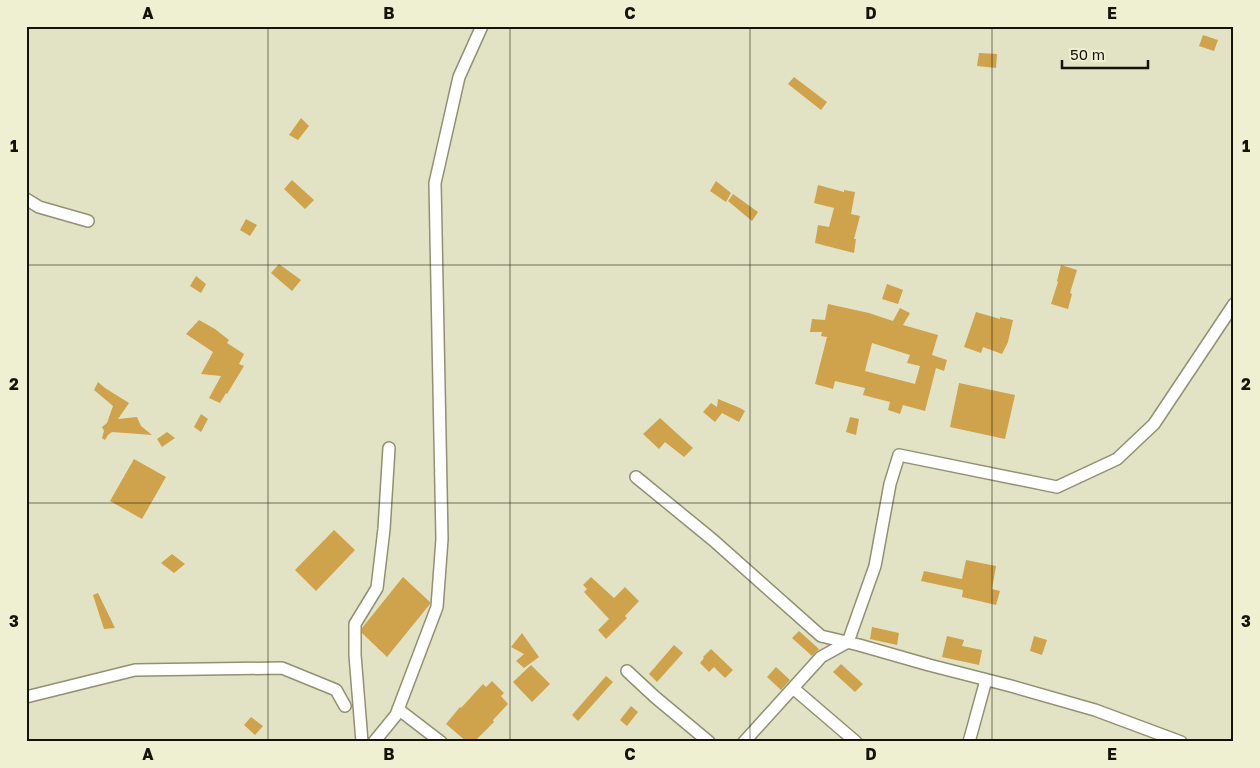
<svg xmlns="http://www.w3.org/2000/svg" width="1260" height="768" viewBox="0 0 1260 768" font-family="'Golos Text',sans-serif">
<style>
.building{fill:#cfa24c;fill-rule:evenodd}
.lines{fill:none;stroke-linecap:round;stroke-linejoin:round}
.minor-casing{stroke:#909073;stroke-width:14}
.minor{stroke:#fff;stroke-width:11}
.grid{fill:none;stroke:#131308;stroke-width:1;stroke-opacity:0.55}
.neatline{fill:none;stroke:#131308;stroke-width:2}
.grid-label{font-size:16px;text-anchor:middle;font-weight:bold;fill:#131308}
</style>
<rect width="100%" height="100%" fill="#e2e3c4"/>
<path class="building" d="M1203,35L1218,40L1214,51L1199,46Z
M979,53L997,54L996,68L977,66Z
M794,77L827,102L821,110L788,84Z
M301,118L309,126L298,140L289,135Z
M292,180L314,200L305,209L284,189Z
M716,181L731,193L726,202L710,191Z
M818,185L844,192V190L855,192L851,214L860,216L854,239H856L854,253L815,243L818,225L829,227L834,208L814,203Z
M733,194L758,212L752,221L728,201Z
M246,219L257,225L250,236L240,230Z
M279,264L301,280L292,291L271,273Z
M1061,265L1077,270L1070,293L1072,294L1068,309L1051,304L1058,282L1057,281Z
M196,276L206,284L201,293L190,286Z
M887,284L903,290L898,304L882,299Z
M828,304L869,313L893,321L900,308L910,313L903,325L938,335L932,355L947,360L944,371L936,368L925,411L903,405L900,414L888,410L890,402L863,395L865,388L835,381L833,389L815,384L827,337L821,336L822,332H810L812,319L825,320ZM872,343L910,355L907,363L920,366L915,384L865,371Z
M976,312L1000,319V317L1013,320L1008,342L1002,354L983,347L981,353L964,347Z
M199,320L215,329L229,340L227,343L244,354L239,364L244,366L227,394L226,393L220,403L209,398L221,376L201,374L213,352L186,334Z
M98,382L105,388L129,403L118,419L137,417L141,426L152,435L112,432L108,435L105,440L102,438L104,431L102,427L107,423L113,406L94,390Z
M959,383L1015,395L1005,439L950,427Z
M718,399L740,408L745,411L739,422L722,413L715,422L703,412L711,403L717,407Z
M201,414L208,419L201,432L194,427Z
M850,417L859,419L856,435L846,432Z
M660,418L693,448L684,457L665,442L659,449L643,434Z
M167,432L175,438L162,447L157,439Z
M134,459L166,477L142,519L110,501Z
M334,530L355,550L316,591L295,570Z
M172,554L185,564L174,573L161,563Z
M966,560L996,566L992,589L1000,591L996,605L962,597L963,590L921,581L924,571L962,579Z
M403,577L430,602V604L387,657L362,633V628Z
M591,577L614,598L625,587L639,601L625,616L627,618L606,639L598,630L609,619L584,592L587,589L583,585Z
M98,593L115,628L104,629L93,595Z
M872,627L899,633L897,645L870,639Z
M799,631L819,649L812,656L792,638Z
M522,633L539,657L524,668L516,661L524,654L511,647Z
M947,636L964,640L962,646L982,650L979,665L942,657Z
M1034,636L1047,640L1042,655L1030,651Z
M674,645L683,653L657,682L649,674Z
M711,649L733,670L725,678L714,667L709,672L700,663L704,658L703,657Z
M841,664L863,684L855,692L833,672Z
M531,665L550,684L532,702L513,682Z
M776,667L790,680L781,690L767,677Z
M606,676L613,682L578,721L572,715Z
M492,681L504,693L501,696L508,704L493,720L494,722L474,742H467L446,724L460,707L461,708L483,684L486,687Z
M631,706L638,712L627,726L620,720Z
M251,717L263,726L255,735L244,725Z"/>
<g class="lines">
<g class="minor-casing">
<path id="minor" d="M26,199L39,207L88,221
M636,477L713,540L821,636L859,645L929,665L1011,686L1095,710L1181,742
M627,671L655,697L709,742
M793,688L856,742
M26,697L135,670L282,668L336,690L345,706
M398,709L441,742
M362,742L355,655V624L377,588L384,529L389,448
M374,742L396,715L437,607L442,539L435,183L459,77L482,26
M744,742L821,657L848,642L875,566L890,484L899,455L1057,487L1117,459L1154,424L1234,304
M969,742L986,680"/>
</g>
<use href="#minor" class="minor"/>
</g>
<path class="grid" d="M268,26V742M510,26V742M750,26V742M992,26V742M26,265H1234M26,503H1234"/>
<rect width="1260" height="768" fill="none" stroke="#eff0d1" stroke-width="55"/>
<path d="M1062 60v8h86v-8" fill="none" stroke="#131308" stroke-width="2.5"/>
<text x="1070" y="60" font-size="15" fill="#131308" stroke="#eff0d1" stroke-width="4" paint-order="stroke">50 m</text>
<rect x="28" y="28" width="1204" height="712" class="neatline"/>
<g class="grid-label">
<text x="148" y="19">A</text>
<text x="389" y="19">B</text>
<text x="630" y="19">C</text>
<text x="871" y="19">D</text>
<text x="1112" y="19">E</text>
<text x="14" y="152">1</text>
<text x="1246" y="152">1</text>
<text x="14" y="390">2</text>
<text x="1246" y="390">2</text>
<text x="14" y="627">3</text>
<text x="1246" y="627">3</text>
<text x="148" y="760">A</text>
<text x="389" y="760">B</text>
<text x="630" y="760">C</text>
<text x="871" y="760">D</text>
<text x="1112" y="760">E</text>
</g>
</svg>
